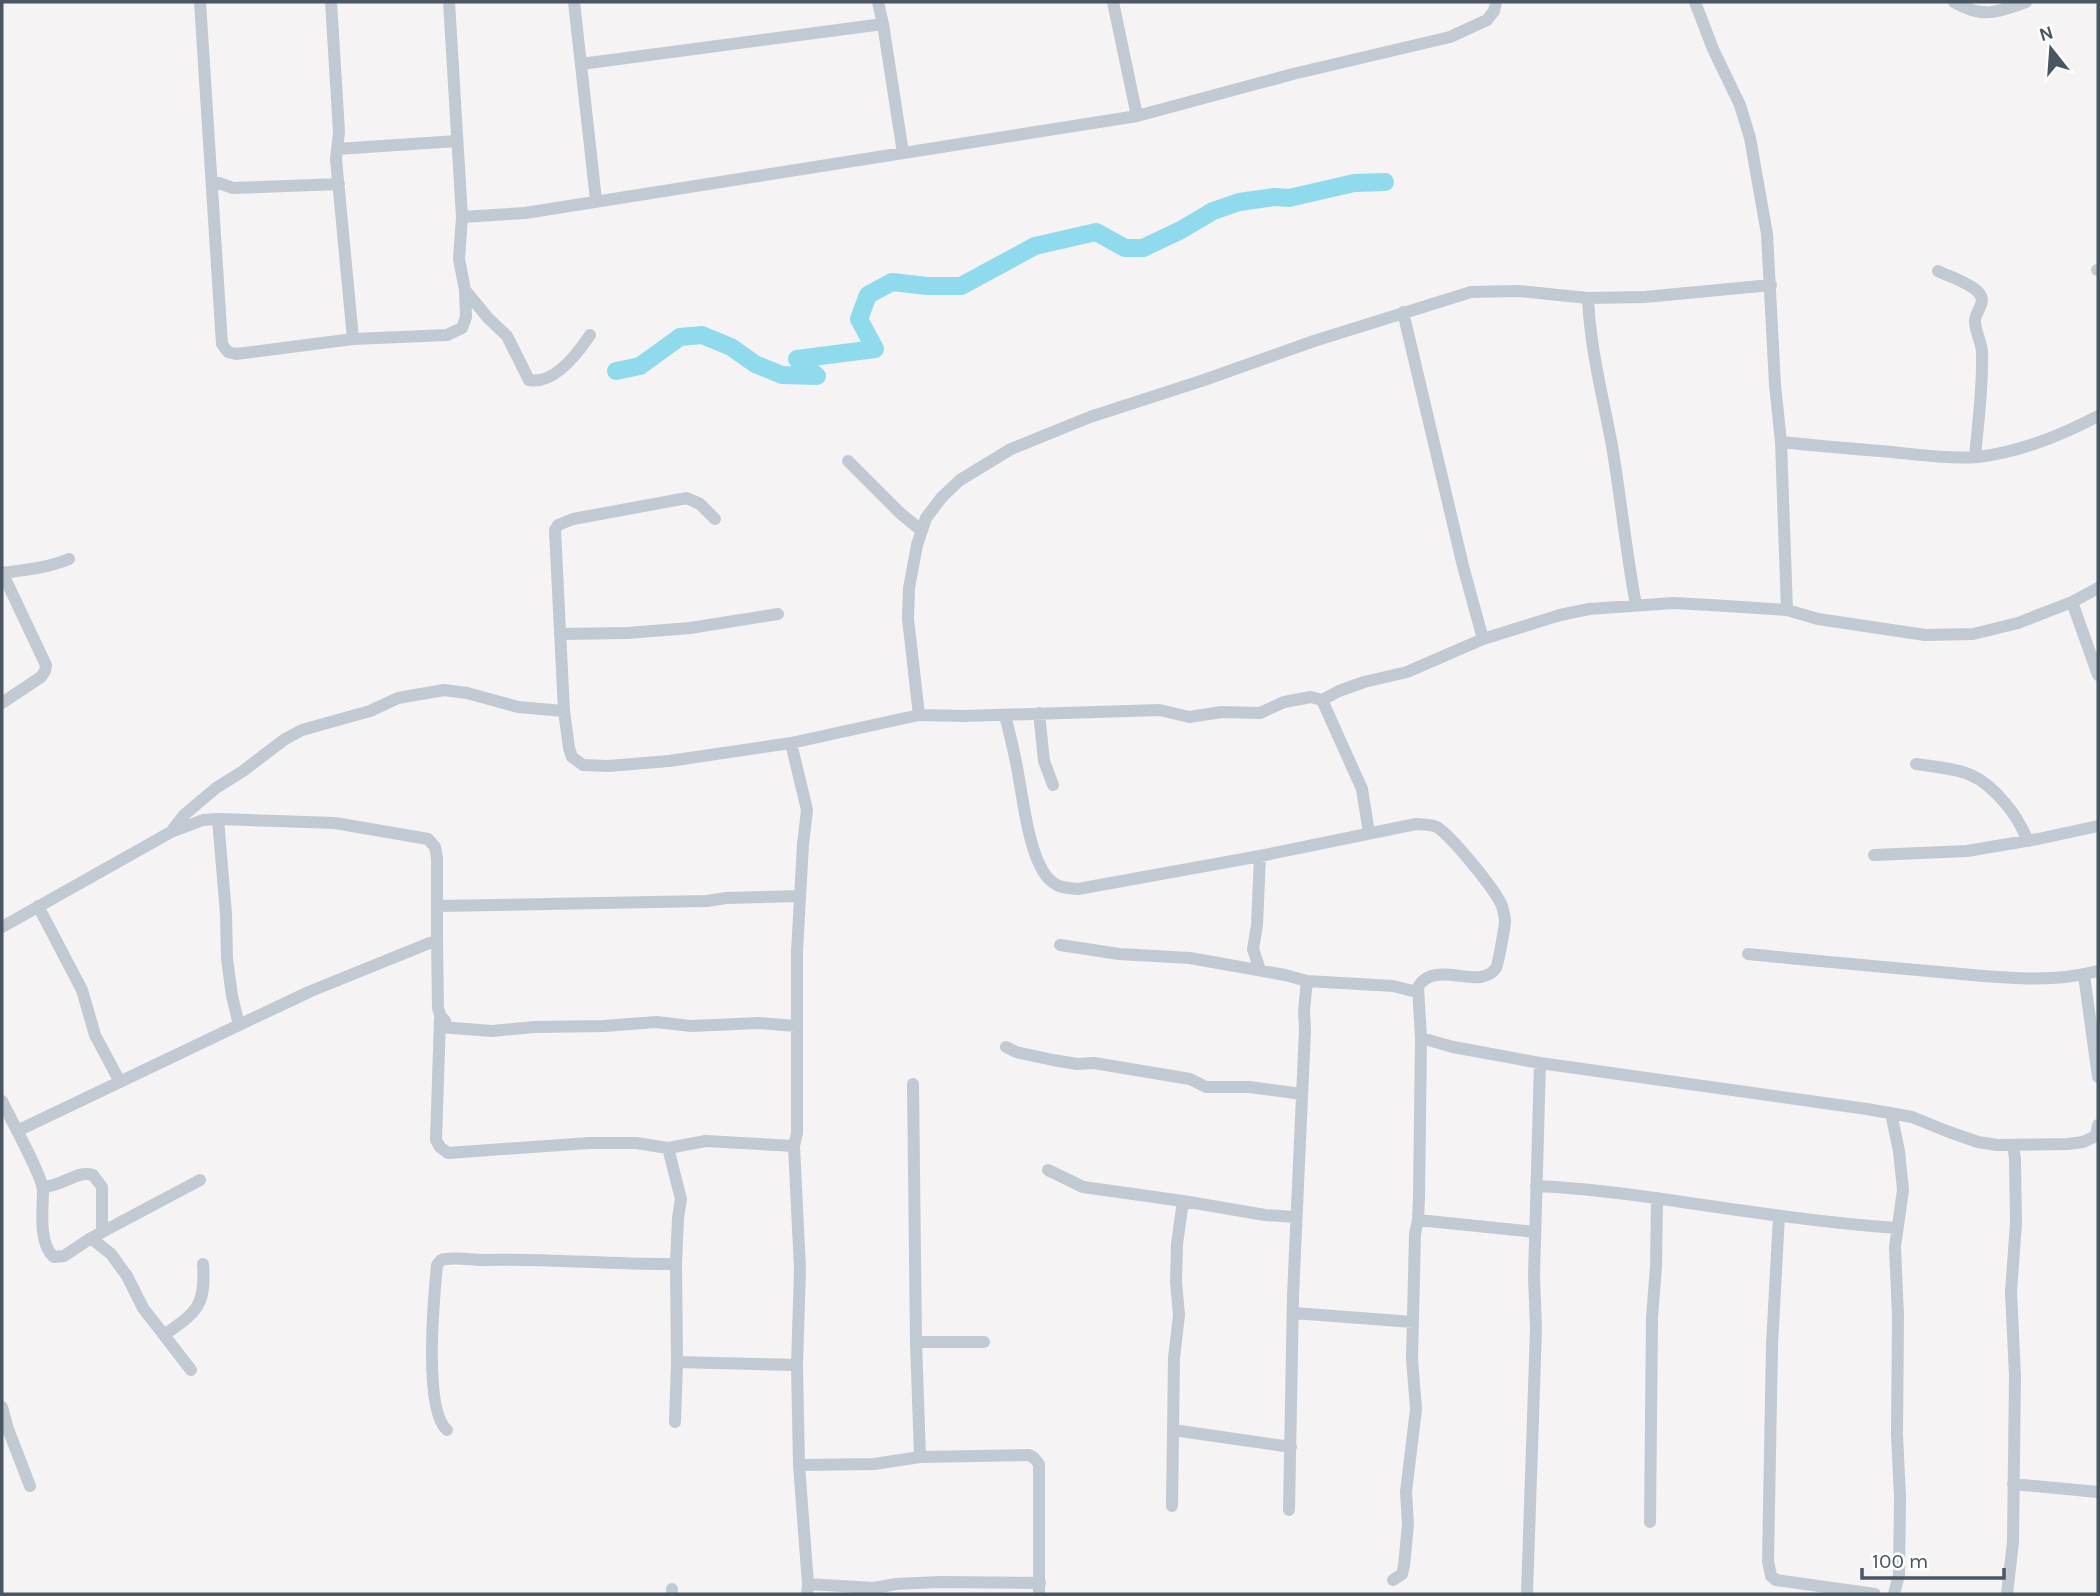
<svg xmlns="http://www.w3.org/2000/svg" width="2100" height="1596" viewBox="0 0 2100 1596" font-family="Karla,sans-serif">
<style>
.lines{fill:none;stroke-linecap:round;stroke-linejoin:round}
.river{stroke:#90daee;stroke-width:18}
.minor{stroke:#c1cad2;stroke-width:12}
</style>
<rect width="100%" height="100%" fill="#f5f3f3"/>
<g class="lines">
<path class="river" d="M616,371L640,366L680,337L702,335L731,347L755,364L782,375L817,376L797,359L875,349L859,319L868,295L892,282L927,286H961L1035,246L1096,232L1125,248H1143L1181,230L1213,211L1239,202L1274,197L1289,198L1354,183L1385,182"/>
<path class="minor" d="M200,2L222,344L228,352L236,354L353,339L447,335L462,328L466,317L465,290L459,259L462,217L449,2
M331,2L339,132L336,159L353,339
M574,2L596,200
M878,2L883,24L903,153
M1113,2L1137,116
M1695,2L1713,49L1740,105L1750,138L1767,234L1775,385L1781,442L1787,610
M1954,2C1981,18 1998,13 2026,2
M581,64L883,24
M337,149L457,141
M213,181L233,188L339,184
M462,217L525,213L1137,116L1293,74L1450,37L1487,20L1494,11L1496,2
M2097,270H2098
M1938,271C1948,276 1969,283 1977,291C1989,302 1975,310 1975,321C1975,332 1982,342 1982,353C1983,388 1978,422 1975,457
M465,290L488,318L507,336L529,380C554,385 578,353 590,335
M1588,298C1590,348 1603,397 1612,446C1621,499 1626,552 1636,605
M1403,312L1463,566L1483,639
M1781,442C1818,446 1855,449 1892,452C1920,455 1950,459 1978,457C2021,452 2060,436 2098,416
M848,461L900,513L922,531
M715,519L700,504L687,498L573,519L558,525L555,530L564,711L569,748L572,757L583,765L608,766L669,761L791,743L919,715L964,716L1160,710L1189,717L1222,712L1260,713L1284,702L1311,697L1322,700L1339,691L1364,682L1407,672L1483,639L1560,615L1589,609L1673,603L1711,605L1787,610L1818,619L1925,635L1973,634L2018,623L2072,602L2098,588
M2,572L46,665L45,671L41,677L2,703
M2,573C26,570 47,568 69,559
M2072,602L2098,675
M560,634L627,633L690,628L778,614
M1322,700L1362,789L1369,833
M1039,713L1044,761L1053,785
M919,715L908,619L909,588L917,545L926,518L942,497L960,480L1011,449L1090,417L1204,380L1314,341L1471,292L1519,291L1588,298L1645,297L1771,285
M1005,715C1010,736 1016,758 1019,779C1024,806 1030,858 1048,878C1057,888 1066,888 1078,889L1260,856L1416,824C1423,825 1431,824 1437,827C1452,837 1495,889 1502,906C1503,910 1505,917 1505,921C1505,926 1498,965 1496,968C1480,992 1435,958 1418,987L1421,1038L1419,1197L1418,1220L1415,1234L1412,1359L1416,1409L1406,1492L1408,1524L1404,1566L1402,1574L1393,1580
M791,743L807,810L803,844L797,952V1133L794,1146L800,1269L797,1365L799,1465L808,1584L807,1594
M1916,764C1958,770 1977,769 2005,803C2015,814 2022,827 2028,841
M218,819L335,823L428,839L435,847L437,858V940
M171,832L184,815L216,788L243,771L285,739L302,730L370,711L398,698L444,690L467,693L518,707L564,711
M1874,855L1967,851L2038,839L2098,826
M1260,856L1257,925L1253,949L1260,970
M38,906L82,990L95,1035L120,1082
M437,906L707,901L726,898L799,896
M2,927L171,832L203,820L218,819L226,914L227,959L232,996L239,1025L311,991L437,940L438,1008L440,1015L445,1021L440,1027L492,1031L534,1027L604,1026L656,1022L691,1026L759,1023L796,1026
M1060,945L1119,954L1190,958L1285,975L1307,981L1393,986L1417,992
M1748,954C1815,961 1882,967 1950,973C2000,977 2049,984 2098,971
M2084,975L2098,1077
M440,1019L436,1140L440,1147L448,1153L589,1143H636L668,1148L706,1141L794,1146
M1421,1038L1453,1047L1540,1063L1867,1109L1912,1117L1949,1132L1978,1142L1997,1145L2068,1144L2083,1142L2096,1136L2098,1125
M1006,1047L1016,1052L1053,1060L1077,1064L1094,1063L1190,1079L1206,1087H1249L1302,1094
M913,1084L916,1342L920,1457
M2,1101C10,1118 42,1175 43,1190C43,1209 38,1244 54,1257L64,1256L91,1238L200,1180
M1891,1113L1899,1151L1903,1190L1895,1247L1898,1316L1897,1434L1900,1497L1899,1575L1894,1594
M17,1131L239,1025
M668,1148L681,1199L678,1218L676,1264L677,1362L797,1365
M1048,1170L1083,1187L1183,1201
M1536,1186C1587,1188 1638,1195 1689,1203C1758,1213 1827,1223 1896,1228
M43,1187C64,1186 76,1170 93,1175L102,1187V1232
M1779,1216L1772,1345L1768,1561L1771,1576L1776,1580L1875,1594
M1418,1220L1535,1232
M91,1238L111,1254L127,1276L143,1308L191,1370
M1294,1313L1413,1322
M164,1335C197,1312 206,1306 203,1264
M916,1342H984
M2,1407L8,1429L30,1486
M675,1422L677,1362
M447,1430C423,1410 434,1296 437,1265C440,1261 441,1259 446,1259C458,1257 472,1260 484,1260C548,1258 612,1265 676,1264
M1173,1430L1291,1447
M799,1465L874,1464L920,1457L1029,1455L1034,1458L1039,1464V1594
M2013,1484L2098,1492
M1172,1506L1174,1358L1179,1315L1176,1282L1177,1244L1183,1201L1265,1215L1296,1217
M1289,1510L1293,1296L1305,1030L1304,1010L1307,981
M1650,1522L1652,1317L1656,1267L1657,1198
M808,1584L874,1588L896,1584L940,1582L1040,1583
M672,1589V1594
M1527,1594L1536,1329L1534,1276L1540,1063
M2007,1594L2013,1542L2015,1376L2011,1292L2016,1223L2015,1159L2013,1145"/>
</g>
<rect width="2100" height="1596" fill="none" stroke="#4a5661" stroke-width="7"/>
<g transform="translate(2051 49) rotate(343)" stroke="#ffffff" stroke-width="5" paint-order="stroke">
<path d="M0-5L12 26L0 18L-12 26Z" fill="#4a5661"/>
<text y="-10" font-size="19" font-weight="bold" text-anchor="middle" fill="#4a5661">N</text>
</g>
<path d="M1862 1568v10h142v-10" fill="none" stroke="#4a5661" stroke-width="3.5"/>
<text x="1872" y="1568" font-size="21" fill="#4a5661" stroke="#ffffff" stroke-width="5" paint-order="stroke">100 m</text>
</svg>
